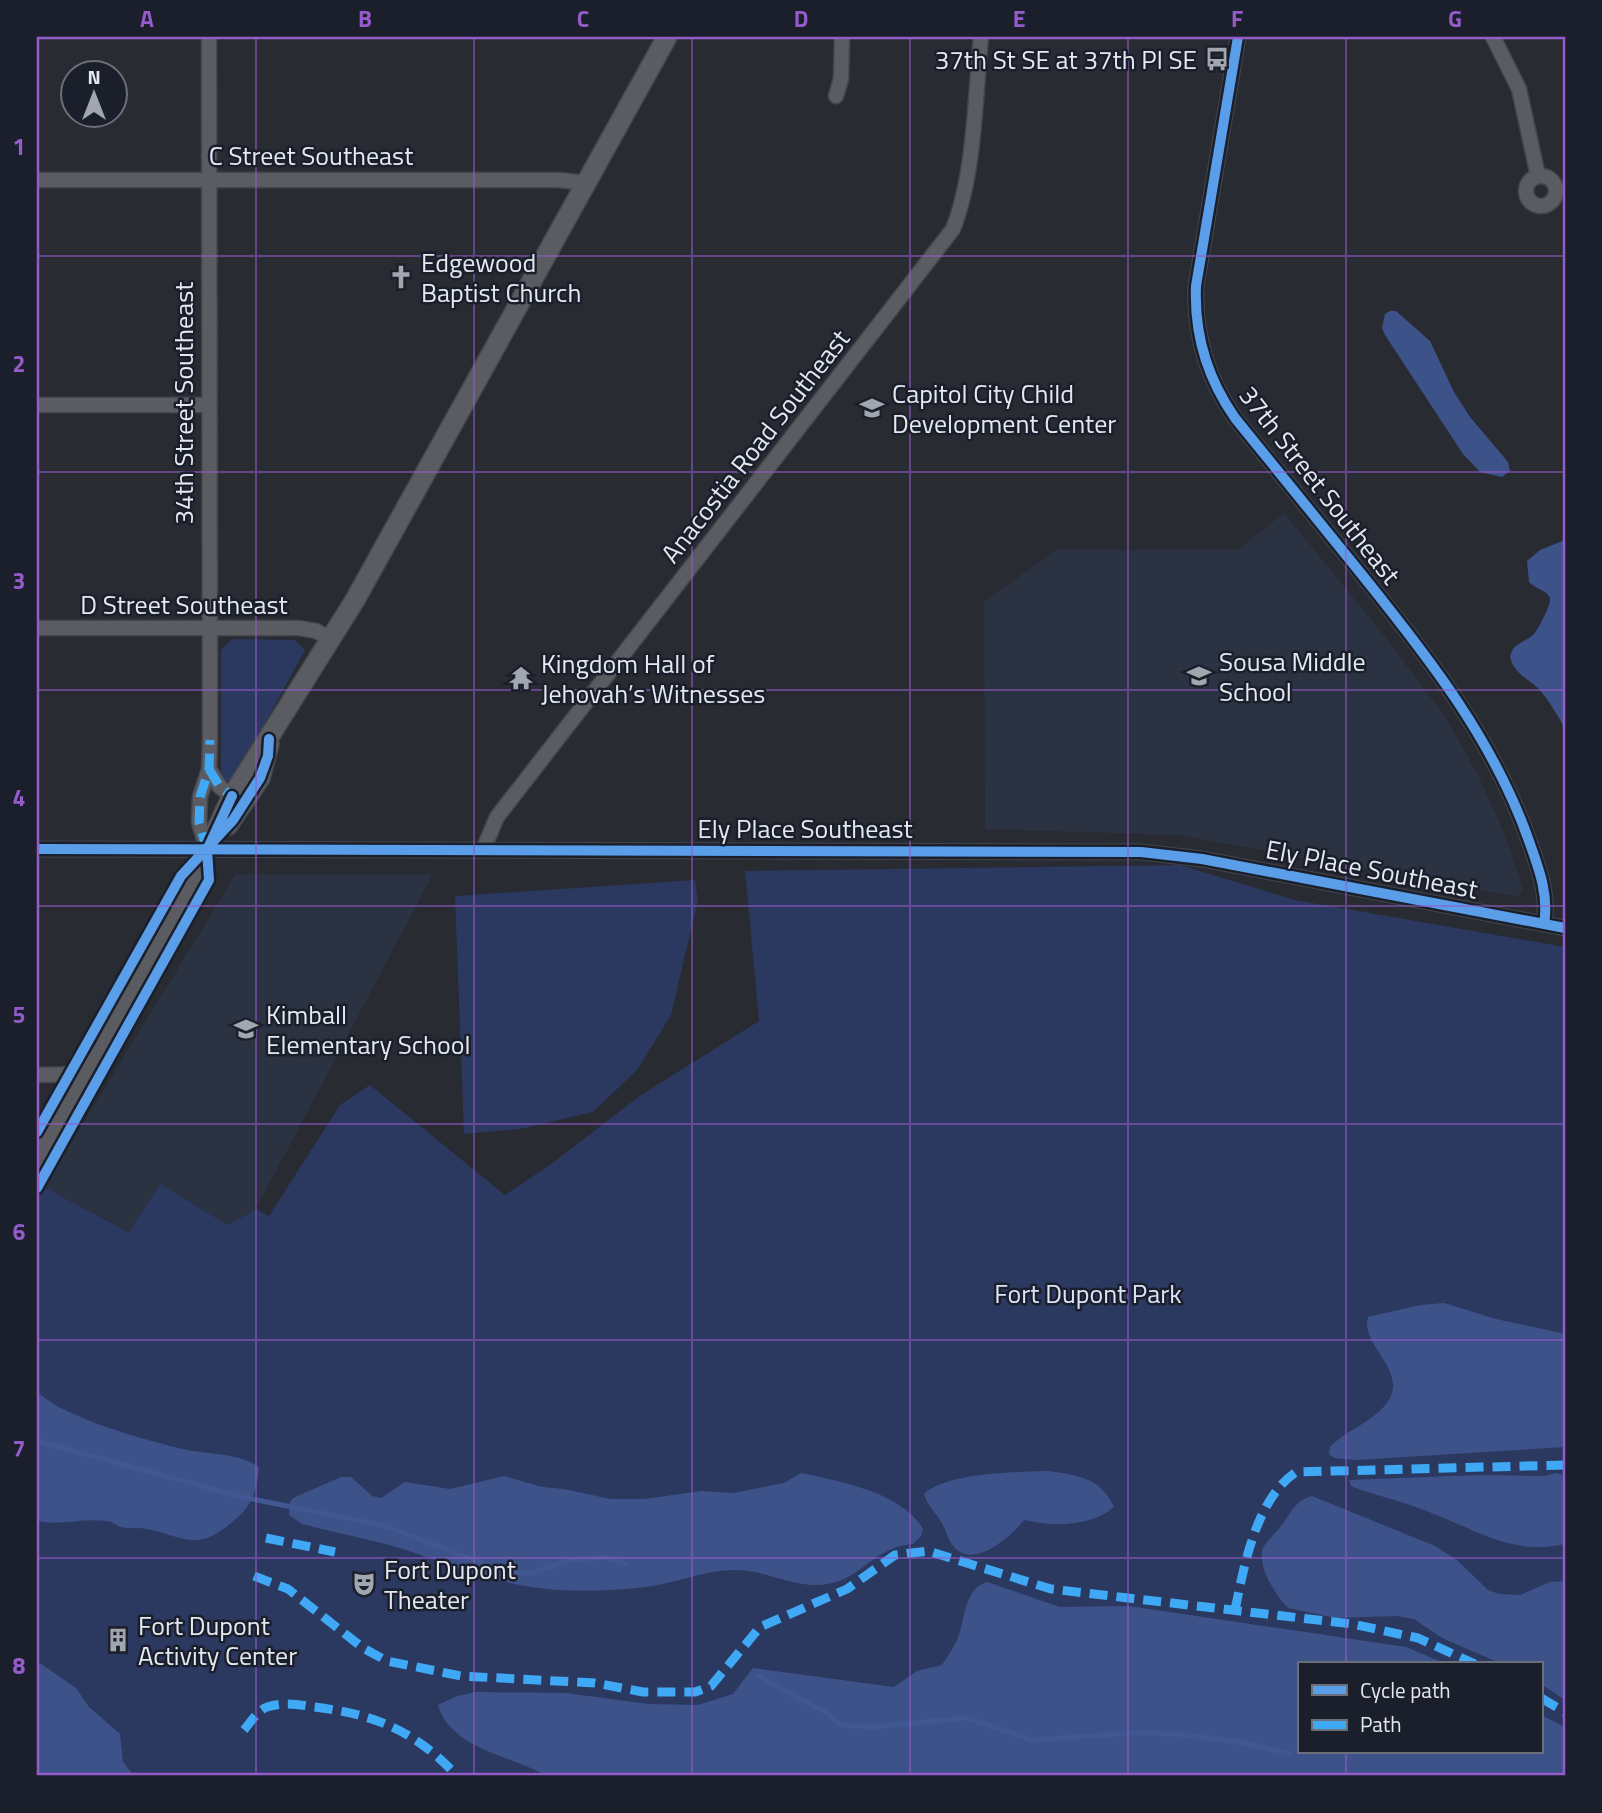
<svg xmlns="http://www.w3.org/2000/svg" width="1602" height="1813" viewBox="0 0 1602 1813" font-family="'Titillium Web',sans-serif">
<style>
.built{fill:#2b3242}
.green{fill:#2b385f;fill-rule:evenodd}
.forest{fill:#3e528a}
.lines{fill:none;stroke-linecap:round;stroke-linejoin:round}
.stream{stroke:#415792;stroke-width:5}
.street-casing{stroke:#44464d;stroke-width:17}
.secondary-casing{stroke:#44464d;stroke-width:22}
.street{stroke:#5a5c62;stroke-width:14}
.secondary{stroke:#5a5c62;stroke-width:19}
.quiet{stroke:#3fa9f5;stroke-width:9;stroke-dasharray:18 9;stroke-linecap:butt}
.cycleway-casing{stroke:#1a1f2b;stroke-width:15}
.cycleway{stroke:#5a9eea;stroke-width:10}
.grid{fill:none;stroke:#955bcb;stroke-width:2;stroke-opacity:0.55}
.labels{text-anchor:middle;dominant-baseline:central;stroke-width:5;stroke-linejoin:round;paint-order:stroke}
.poi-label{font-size:26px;fill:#e4e8f0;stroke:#1a1f2b;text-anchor:start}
.street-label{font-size:26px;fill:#e4e8f0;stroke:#1a1f2b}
.park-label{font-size:26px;fill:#dbe3f6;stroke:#1a1f2b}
.neatline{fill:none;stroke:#955bcb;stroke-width:2.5}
.grid-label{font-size:23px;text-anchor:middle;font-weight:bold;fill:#955bcb}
</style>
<rect width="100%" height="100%" fill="#282b32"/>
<path class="built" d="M1284,513L1382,633L1446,718L1478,775L1504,832L1523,889L1519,897L1178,835L985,829L984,602L1056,550H1237Z
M236,874H433L256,1209L229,1225L160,1185L130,1232L44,1187Z"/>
<path class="green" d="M232,639L295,640L305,650L239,771L230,781L224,780L221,773V650Z
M1180,865L1295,900L1565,947V1776H37V1201L44,1187L129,1232L160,1184L228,1225L256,1209L269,1216L340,1105L370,1085L505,1195L551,1164L641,1095L759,1021L745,871ZM1299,1664H1541V1752H1299Z
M695,880L698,900L671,1015L638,1069L593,1112L520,1129L464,1134L455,896Z"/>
<path class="forest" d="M1390,311H1396L1430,341L1454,392L1470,417L1508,462L1510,471L1502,477L1480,472L1463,454L1385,335L1382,328L1385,314Z
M1565,540V729C1558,716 1550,702 1540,690C1529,679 1514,674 1510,657C1512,644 1523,643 1533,635C1537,632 1552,603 1550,598C1547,590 1535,589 1529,582L1527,561L1540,550Z
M1444,1303L1496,1319L1565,1334V1447L1356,1460L1334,1458L1329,1454L1330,1447C1347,1428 1390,1416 1393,1388C1395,1362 1361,1341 1368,1317L1420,1305Z
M37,1391C60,1417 151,1442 187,1450C208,1454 245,1454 259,1468C255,1496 253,1505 231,1523C197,1552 185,1537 147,1529C139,1527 129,1529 121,1527C115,1525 112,1521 106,1521C82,1518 60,1526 37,1521Z
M1048,1471C1078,1475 1101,1478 1114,1507C1090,1527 1054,1527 1024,1520C1012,1536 974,1570 954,1547C947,1539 945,1526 938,1517C932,1508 927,1505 924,1494C947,1472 1017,1472 1048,1471Z
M801,1473C838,1481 902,1492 923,1529L921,1536L913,1544C873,1547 863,1578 828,1584C797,1590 765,1569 734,1570C704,1570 674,1584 645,1587C618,1590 587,1592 560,1590C514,1588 469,1572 426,1557C387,1542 343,1535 302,1524L289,1515L290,1502L293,1498L341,1477H351L372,1496L381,1498L405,1482L450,1489L504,1476L542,1487L564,1489L610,1499H644L702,1491L733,1493L784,1483Z
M1555,1473L1565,1475V1544C1512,1556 1477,1530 1429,1512C1407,1503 1384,1497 1361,1490L1351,1486L1349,1480L1479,1475L1545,1476Z
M1312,1496L1435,1546L1457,1560L1488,1590L1499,1594L1520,1595L1550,1582L1565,1581V1700L1541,1684V1664H1502L1442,1638L1414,1619L1396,1616L1336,1618L1288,1608C1277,1597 1256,1566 1263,1548C1268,1539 1278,1531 1284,1522C1292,1510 1297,1500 1312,1496Z
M987,1582L1060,1607L1129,1606L1406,1647L1446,1664H1299V1752H1541V1715L1565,1727V1776H546C512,1755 451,1750 438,1705L457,1696L476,1692L566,1693L648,1704L698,1705L733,1694L753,1668L894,1687L917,1671L942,1665C948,1656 955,1646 959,1635C965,1617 965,1588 987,1582Z
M37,1661L76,1688L89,1707L120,1734L123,1762L134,1776H37Z"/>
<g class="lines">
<path class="stream" d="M37,1441L242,1497L382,1525L506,1572L531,1573L571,1560L605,1557L626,1564
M758,1676L825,1712L842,1725L873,1727L967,1718L1032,1740L1136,1733L1176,1734L1240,1742L1291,1754"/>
<g class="street-casing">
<path id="street" d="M1238,37L1196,286C1194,334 1207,378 1235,418C1278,471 1320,523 1363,576C1429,658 1494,741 1529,841C1539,869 1549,895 1544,924
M1493,37L1519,89L1538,176
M836,96L841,79L842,37
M1526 191a15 15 0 1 1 30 0a15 15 0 1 1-30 0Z
M37,180H559L586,183
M37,405H207
M37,628H299L316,631L329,638
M209,769L220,787L232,796
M37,849L1141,852L1202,859L1565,928
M207,850L199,822L200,797L209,769L210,740L209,37
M483,850L497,817L953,229C975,173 975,97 981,37
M37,1075L84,1074"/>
</g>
<g class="secondary-casing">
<path id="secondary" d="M228,825L260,778L269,744
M84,1074C103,1055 114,1035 119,1008L207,850L232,796L355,600L667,37
M37,1162L84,1074L87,1063"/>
</g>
<use href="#street" class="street"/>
<use href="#secondary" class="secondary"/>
<path class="quiet" d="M209,769L220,787L232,796
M207,850L199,822L200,797L209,769L210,740
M266,1538L335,1552
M254,1576L288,1589L363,1648L387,1661L461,1676L595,1683L643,1692H695L711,1686L760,1627L847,1589L895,1555L928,1551L1051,1589L1352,1624L1418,1638L1475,1664
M1235,1610C1244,1566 1256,1499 1296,1472L1565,1465
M1541,1698L1565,1712
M244,1730C250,1723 258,1710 267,1707C283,1702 297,1704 314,1707C374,1714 416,1731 457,1776"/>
<g class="cycleway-casing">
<path id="cycleway" d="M1238,37L1196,286C1194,334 1207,378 1235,418C1278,471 1320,523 1363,576C1429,658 1494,741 1529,841C1539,869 1549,895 1544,924
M37,849L1141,852L1202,859L1565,928
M37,1132L181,876L233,820L260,778L268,756L269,739
M37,1188L209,880L207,850L232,796"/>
</g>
<use href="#cycleway" class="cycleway"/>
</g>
<path class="grid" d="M256,37V1776M474,37V1776M692,37V1776M910,37V1776M1128,37V1776M1346,37V1664M37,256H1565M37,472H1565M37,690H1565M37,906H1565M37,1124H1565M37,1340H1565M37,1558H1565M1346,1752V1776"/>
<defs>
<g id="bus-bare" transform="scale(1.89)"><path d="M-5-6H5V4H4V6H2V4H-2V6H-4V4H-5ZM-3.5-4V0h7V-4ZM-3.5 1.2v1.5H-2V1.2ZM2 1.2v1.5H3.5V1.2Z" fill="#a2a6ae" stroke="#1a1f2b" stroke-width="2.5" paint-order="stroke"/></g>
<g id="church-bare" transform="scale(1.89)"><path d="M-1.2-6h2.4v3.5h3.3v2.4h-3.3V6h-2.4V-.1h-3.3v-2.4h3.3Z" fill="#a2a6ae" stroke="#1a1f2b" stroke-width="2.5" paint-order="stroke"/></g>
<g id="school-bare" transform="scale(1.89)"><path d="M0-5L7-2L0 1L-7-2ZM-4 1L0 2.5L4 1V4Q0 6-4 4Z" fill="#a2a6ae" stroke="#1a1f2b" stroke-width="2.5" paint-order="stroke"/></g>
<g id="temple-bare" transform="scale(1.89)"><path d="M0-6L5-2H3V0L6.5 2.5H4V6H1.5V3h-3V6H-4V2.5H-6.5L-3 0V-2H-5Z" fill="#a2a6ae" stroke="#1a1f2b" stroke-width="2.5" paint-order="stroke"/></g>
<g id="theatre-bare" transform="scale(1.89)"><path d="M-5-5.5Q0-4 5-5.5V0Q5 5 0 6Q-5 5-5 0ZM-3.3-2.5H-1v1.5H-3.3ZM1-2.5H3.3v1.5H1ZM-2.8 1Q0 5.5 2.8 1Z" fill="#a2a6ae" stroke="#1a1f2b" stroke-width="2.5" paint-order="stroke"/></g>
<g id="building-bare" transform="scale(1.89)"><path d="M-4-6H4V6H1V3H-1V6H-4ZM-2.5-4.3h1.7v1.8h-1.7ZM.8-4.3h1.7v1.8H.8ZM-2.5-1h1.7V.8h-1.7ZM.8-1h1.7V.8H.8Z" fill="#a2a6ae" stroke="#1a1f2b" stroke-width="2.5" paint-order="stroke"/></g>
</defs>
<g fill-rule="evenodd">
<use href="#bus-bare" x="1217" y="59"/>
<use href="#church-bare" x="401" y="277"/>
<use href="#school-bare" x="872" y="408"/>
<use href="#school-bare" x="1199" y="676"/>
<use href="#temple-bare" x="521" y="678"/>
<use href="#school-bare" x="246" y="1029"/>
<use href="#theatre-bare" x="364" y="1584"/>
<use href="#building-bare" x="118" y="1640"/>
</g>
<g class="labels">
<g class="poi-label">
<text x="1197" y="59" text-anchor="end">37th St SE at 37th Pl SE</text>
<text x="421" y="262">Edgewood<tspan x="421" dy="30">Baptist Church</tspan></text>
<text x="892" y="393">Capitol City Child<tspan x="892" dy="30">Development Center</tspan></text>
<text x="1219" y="661">Sousa Middle<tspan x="1219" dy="30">School</tspan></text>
<text x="541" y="663">Kingdom Hall of<tspan x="541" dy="30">Jehovah’s Witnesses</tspan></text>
<text x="266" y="1014">Kimball<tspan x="266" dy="30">Elementary School</tspan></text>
<text x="384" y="1569">Fort Dupont<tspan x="384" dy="30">Theater</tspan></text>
<text x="138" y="1625">Fort Dupont<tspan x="138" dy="30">Activity Center</tspan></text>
</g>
<g class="street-label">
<text x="311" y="155">C Street Southeast</text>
<text transform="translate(183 403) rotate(-90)">34th Street Southeast</text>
<text transform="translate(755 446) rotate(-52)">Anacostia Road Southeast</text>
<text transform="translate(1320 485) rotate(52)">37th Street Southeast</text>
<text x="184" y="604">D Street Southeast</text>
<text x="805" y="828">Ely Place Southeast</text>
<text transform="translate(1372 869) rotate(11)">Ely Place Southeast</text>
</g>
<g class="park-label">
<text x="1088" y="1293">Fort Dupont Park</text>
</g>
</g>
<rect width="1602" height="1813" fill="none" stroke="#1a1f2b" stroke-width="77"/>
<rect x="1298" y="1662" width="245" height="91" fill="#1a1f2b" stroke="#6b6f7a" stroke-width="2"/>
<rect x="1312" y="1685" width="35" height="10" fill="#5a9eea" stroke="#6b6f7a" stroke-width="2"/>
<text x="1360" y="1698" font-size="21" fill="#e4e8f0">Cycle path</text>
<rect x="1312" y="1720" width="35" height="10" fill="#3fa9f5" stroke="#6b6f7a" stroke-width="2"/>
<text x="1360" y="1732" font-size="21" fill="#e4e8f0">Path</text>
<g transform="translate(94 94)"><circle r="33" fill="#1a1f2b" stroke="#6b6f7a" stroke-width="2"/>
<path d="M0-5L12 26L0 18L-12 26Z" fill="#a2a6ae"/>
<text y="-10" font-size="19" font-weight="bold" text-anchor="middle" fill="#e4e8f0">N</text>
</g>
<rect x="38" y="38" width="1526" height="1736" class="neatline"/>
<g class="grid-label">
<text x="147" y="27">A</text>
<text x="365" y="27">B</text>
<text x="583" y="27">C</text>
<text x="801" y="27">D</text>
<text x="1019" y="27">E</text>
<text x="1237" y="27">F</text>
<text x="1455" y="27">G</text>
<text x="19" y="155">1</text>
<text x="19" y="372">2</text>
<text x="19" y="589">3</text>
<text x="19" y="806">4</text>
<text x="19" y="1023">5</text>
<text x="19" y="1240">6</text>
<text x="19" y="1457">7</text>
<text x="19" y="1674">8</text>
</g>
</svg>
